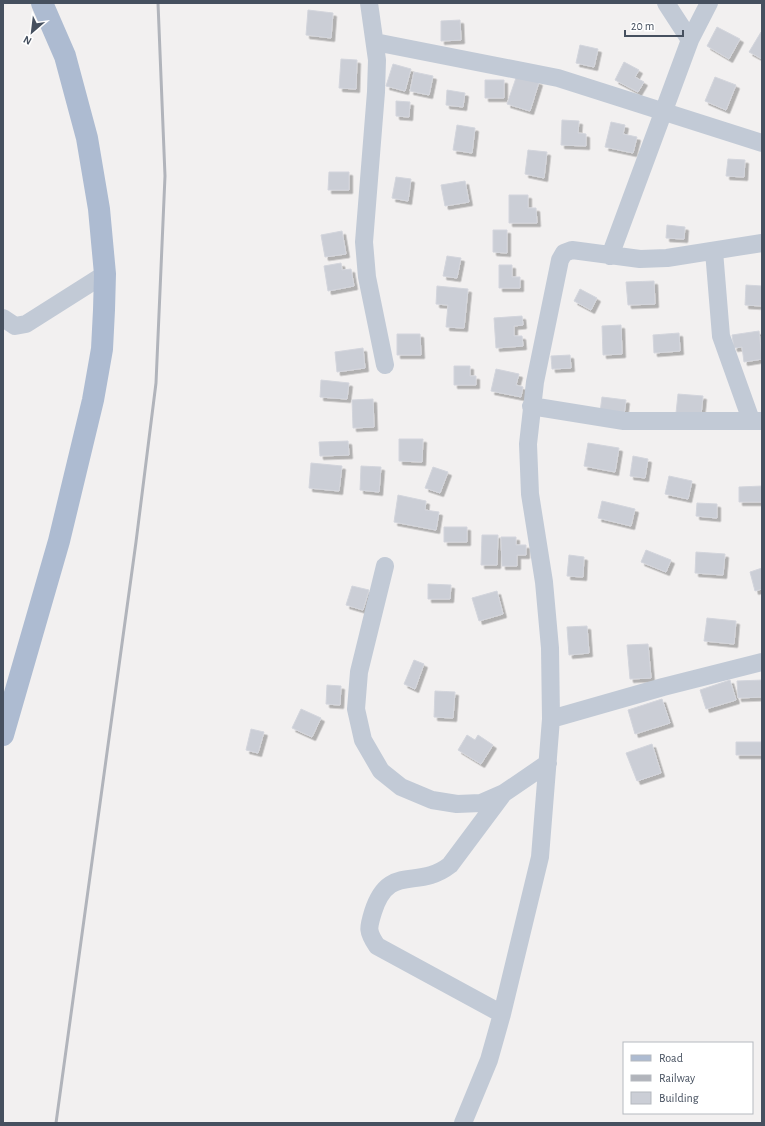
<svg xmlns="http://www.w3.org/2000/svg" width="765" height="1126" viewBox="0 0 765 1126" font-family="'Alegreya Sans',sans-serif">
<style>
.building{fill:#cbced6;stroke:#d3d5dc;filter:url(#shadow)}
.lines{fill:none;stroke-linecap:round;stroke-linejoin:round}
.street{stroke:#c2cad6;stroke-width:18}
.primary{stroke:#adbbd1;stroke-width:22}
.rail{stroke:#b1b4bb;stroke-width:3}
</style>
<defs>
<filter id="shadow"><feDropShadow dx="3.5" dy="3.5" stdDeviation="0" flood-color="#0004"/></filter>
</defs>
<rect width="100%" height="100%" fill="#f2f0f0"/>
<path class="building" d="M308,10L333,13L331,38L306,35Z
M460,20L461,40L441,41V21Z
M717,27L740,39L729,59L707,46Z
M761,32L762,33V59L749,52Z
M580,45L598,49L594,67L576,63Z
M341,59L357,60L356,89L339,88Z
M624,62L639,70L635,77L644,82L638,92L615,80Z
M393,64L411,69L405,91L386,86Z
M414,72L433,76L429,95L410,91Z
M517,75L539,82L530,111L507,104Z
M715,77L736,85L726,110L705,101Z
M485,80H504V98H485Z
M447,90L465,93L463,107L446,105Z
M396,101L410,102L409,117L396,116Z
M562,120L579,121L578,133L586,134V146L561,145Z
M611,122L625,125L623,134L637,137L633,153L605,147Z
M457,125L475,128L472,153L453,150Z
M528,150L547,152L544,178L525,174Z
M728,159L745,160L744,177L726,176Z
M329,172H349V190H328Z
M396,177L411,179L408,201L392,198Z
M465,181L469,202L445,206L441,185Z
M509,195H528V208H536L537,223H509Z
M667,225L685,227L684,239L666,238Z
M493,230H507V253L493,252Z
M342,231L346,254L325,257L321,235Z
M447,256L461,258L457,278L443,276Z
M341,263L342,270L351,269L354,286L328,291L324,266Z
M499,265H512V277H520V288H499Z
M654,281L655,304L628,305L626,282Z
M746,285L762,286V306L745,305Z
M437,286L468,289L464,328L446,327L448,305L436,304Z
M580,289L597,298L591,310L574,301Z
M522,316L523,325L514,326V336H522L523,346L496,348L494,318Z
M621,325L622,354L603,355L602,326Z
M759,331L762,359L744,362L742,347L734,348L732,335Z
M679,333L680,351L654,353L653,335Z
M397,334H420L421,355H397Z
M363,348L365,368L337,372L335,352Z
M570,355L571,368L552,369L551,356Z
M454,366H470V376H476V385H454Z
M496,369L519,374L516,385L523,387L521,397L491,391Z
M321,380L349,383L347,399L320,397Z
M678,394L703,396L701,415L676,413Z
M602,397L626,400L624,415L600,412Z
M373,399L374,427L353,428L352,400Z
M399,439H423L422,462L399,461Z
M348,441L349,455L320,456L319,442Z
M588,443L619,448L615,472L584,466Z
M633,456L648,459L645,478L630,476Z
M311,463L342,466L339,491L309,488Z
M361,466L381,467L379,492L360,490Z
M433,467L448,472L440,493L425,488Z
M669,476L692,481L688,499L665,494Z
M762,486V502H739V487Z
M398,495L426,501L425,510L439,512L436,530L394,522Z
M602,501L635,509L631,526L598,518Z
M697,503L717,504V518L696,516Z
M444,527H467V542H444Z
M482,535H498L497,565H481Z
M501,537H516V545H526V555H517V566H502Z
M646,550L671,560L666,572L641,562Z
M696,552L725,554L723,575L695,573Z
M569,555L584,557L583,577L567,576Z
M762,568V589L755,591L750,572Z
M428,584L451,585L450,599H428Z
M352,586L369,590L363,610L346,605Z
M497,591L503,614L479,621L472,598Z
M707,618L736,621L734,644L704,641Z
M587,626L589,653L569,655L567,627Z
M648,644L651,678L630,679L627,645Z
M414,660L424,664L415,689L404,684Z
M730,680L736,700L706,709L700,690Z
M762,680V697L738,698L737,681Z
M327,685L341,686L340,705L326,704Z
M435,691L455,692L453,718L434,717Z
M662,699L670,723L635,734L628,710Z
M301,709L321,718L312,737L292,728Z
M251,729L264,732L258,753L246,750Z
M467,735L475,740L478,735L493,745L481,764L458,750Z
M736,742H762V755H736Z
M652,744L661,773L637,781L626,753Z"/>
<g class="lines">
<path class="street" d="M369,3L377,60L376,92L364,242L367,277L385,365
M666,3L690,40
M375,42L558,78L762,143
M714,251L721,336L751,420
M610,256L690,40L709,3
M3,318L15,326L26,324L105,274
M531,406L624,421H762
M385,566L359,672L356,709L363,740L381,771L401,787L432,800L457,804L481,803L504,793L548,763
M551,719L663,687L762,662
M502,1014L377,946C367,931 368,928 373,912C389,862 417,891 450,865L503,794
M463,1123L489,1060L502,1014L540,857L551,719L550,648L544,582L530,494L528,444L535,382L560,260L564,253L572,250L640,259L667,258L762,243"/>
<path class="primary" d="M3,735L59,541L93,400L102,349L104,310L105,274L99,209L87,138L65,56L42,3"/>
<path class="rail" d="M56,1123L136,542L156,383L165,176L158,3"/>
</g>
<rect width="765" height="1126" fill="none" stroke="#46505f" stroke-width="8"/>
<rect x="623" y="1042" width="130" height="72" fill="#ffffff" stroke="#b5b9bf"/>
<rect x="631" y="1055" width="20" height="6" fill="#adbbd1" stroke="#b5b9bf"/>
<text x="659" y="1062" font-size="12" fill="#46505f">Road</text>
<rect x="631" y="1075" width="20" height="6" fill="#b1b4bb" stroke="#b5b9bf"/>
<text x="659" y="1082" font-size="12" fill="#46505f">Railway</text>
<rect x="631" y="1092" width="20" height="12" fill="#cbced6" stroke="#b5b9bf"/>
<text x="659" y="1102" font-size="12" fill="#46505f">Building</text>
<g transform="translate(32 32) rotate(208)" stroke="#ffffff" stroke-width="3" paint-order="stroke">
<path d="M0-3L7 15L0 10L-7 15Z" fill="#46505f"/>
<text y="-6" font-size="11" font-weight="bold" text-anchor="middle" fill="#46505f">N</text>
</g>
<path d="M625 30v6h58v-6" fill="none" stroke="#46505f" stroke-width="2"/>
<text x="631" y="30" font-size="12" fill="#46505f" stroke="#ffffff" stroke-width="3" paint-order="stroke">20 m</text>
</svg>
